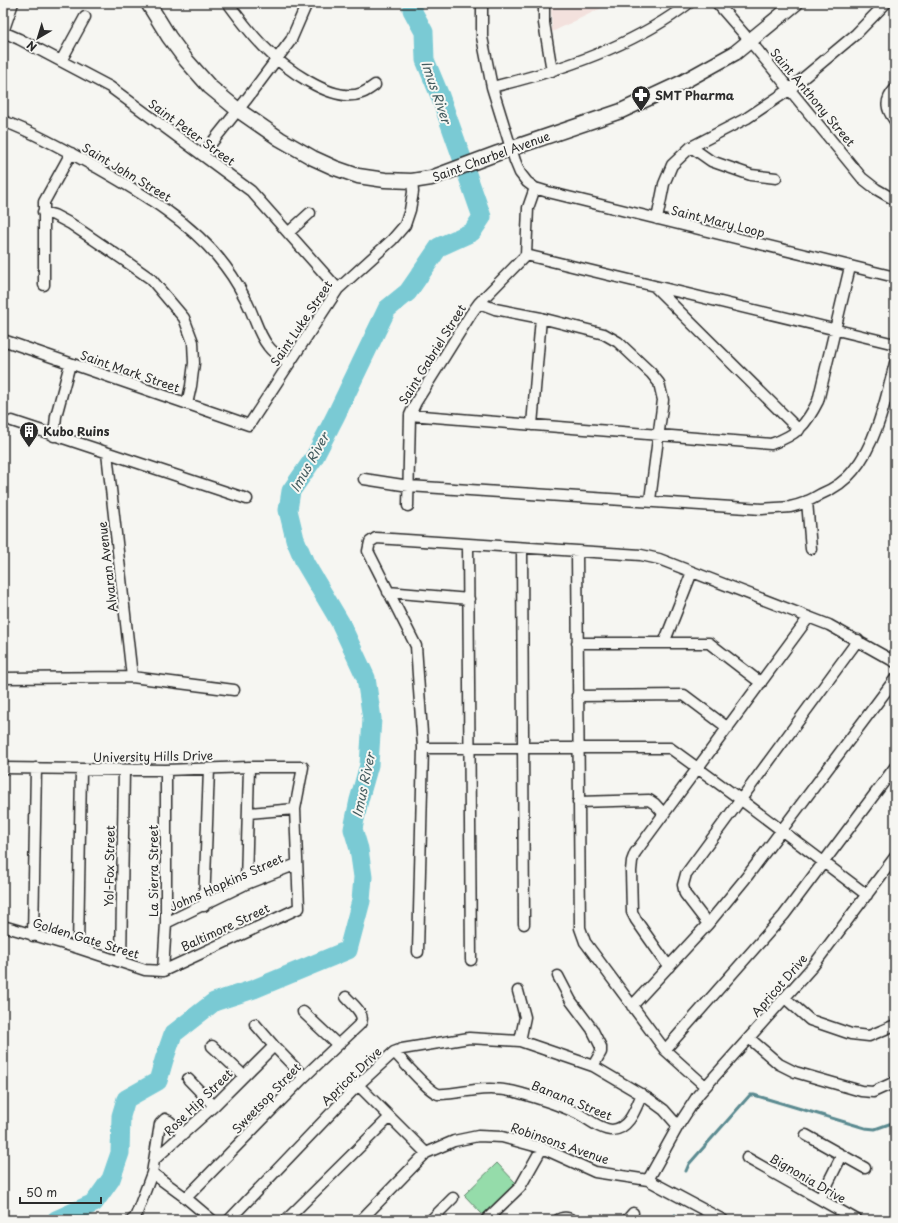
<svg xmlns="http://www.w3.org/2000/svg" width="898" height="1223" viewBox="0 0 898 1223" font-family="'Playpen Sans',sans-serif">
<style>
.built{fill:#f3e1dd}
.green{fill:#95dcaa;stroke:#60846a}
.lines{fill:none;stroke-linecap:round;stroke-linejoin:round}
.stream{stroke:#5a8a90;stroke-width:3}
.river{stroke:#7acad4;stroke-width:19}
.street-casing{stroke:#2b2b2b;stroke-width:13}
.secondary-casing{stroke:#2b2b2b;stroke-width:17}
.street{stroke:#f6f6f2;stroke-width:10}
.secondary{stroke:#f6f6f2;stroke-width:14}
.labels{text-anchor:middle;dominant-baseline:central;stroke-width:4;stroke-linejoin:round;paint-order:stroke}
.poi-label{font-size:12px;font-weight:bold;fill:#2b2b2b;stroke:#f6f6f2;text-anchor:start}
.street-label{font-size:12px;fill:#2b2b2b;stroke:#f6f6f2}
.water-label{font-size:13px;font-style:italic;fill:#435b5e;stroke:#f6f6f2}
</style>
<rect width="100%" height="100%" fill="#f6f6f2"/>
<filter id="ink" filterUnits="userSpaceOnUse"><feTurbulence type="fractalNoise" baseFrequency=".025" numOctaves="2"/><feDisplacementMap in="SourceGraphic" scale="8" xChannelSelector="R" yChannelSelector="G"/><feConvolveMatrix kernelMatrix="1 2 1 2 8 2 1 2 1" color-interpolation-filters="sRGB"/></filter>
<g filter="url(#ink)">
<path class="built" d="M551,3H612L552,32Z"/>
<path class="green" d="M497,1163L516,1183L483,1215L464,1195Z"/>
<g class="lines">
<path class="stream" d="M686,1171L689,1164L750,1095H754L865,1128L875,1129L895,1122
M674,1220L675,1215"/>
<path class="river" d="M412,3V10L424,32L425,60L440,96L462,158
M56,1220L94,1203L111,1179L120,1153L121,1116L126,1099L158,1081L164,1060L173,1034L214,1002L254,989L348,950L361,901L363,877L359,849L353,829L359,800L369,765L372,719L366,678L340,622L305,563L295,539L288,510L291,491L314,458L336,415L387,309L408,292L439,247L472,232L482,217L467,174"/>
<g class="street-casing">
<path id="street" d="M228,3C239,18 250,33 263,46C282,66 333,105 362,93C367,91 371,88 375,85
M482,3V37L492,87L515,161L520,173L527,182L535,188L548,192L895,277
M544,3V23L552,71
M717,3L750,41L862,178L876,189L895,200
M3,32L19,39L110,87L251,191L338,289
M3,32L13,3
M61,61L85,17
M492,87C559,71 634,46 689,3
M895,89C884,101 886,109 895,121
M3,121C35,133 65,150 96,167C143,194 192,222 225,266C235,279 244,295 251,311C256,323 260,336 268,346C273,353 282,359 289,364
M691,147L711,161L751,175L776,178
M202,155L246,100L291,40L307,3
M43,212L54,215L71,224L124,260L151,279L184,318L193,342L194,363L191,386L187,404
M657,219L664,184L672,165L691,147L747,118L789,90L856,34L886,3
M288,233L310,213
M526,255L895,344
M44,285V202L71,153
M654,286L799,430
M479,303L495,309L541,318L604,334L618,342L651,373L659,383L663,400L650,500
M3,340L249,425L338,289L392,240L405,225L410,210L413,192L412,181
M410,415L771,444C797,435 806,425 818,401L850,267
M12,421L247,499
M532,425L541,318
M54,436L56,416L70,364
M107,453L132,677
M364,479L409,486L762,509C771,508 781,508 790,507C801,505 811,500 821,494C833,489 845,481 853,471C877,443 886,398 895,363
M807,501L811,549
M408,506L410,415L416,402L471,314L479,303L526,255L528,208L535,188
M468,544L471,960
M522,548L524,924
M577,551L580,928L585,942L665,1050L705,1086
M388,592L469,599
M577,643H709L761,683
M664,643L692,572
M3,678L132,677L234,690
M577,696L684,695L728,728
M423,748H670L740,799L867,895
M3,768L166,770L249,767H303L295,809L299,908L163,971L145,970L78,948L3,926
M578,802L649,800L655,804L664,814
M248,813L295,809
M246,884L249,767
M204,906L209,769
M166,923L246,884L297,864
M708,924L685,894L683,885L686,874L858,640
M33,936L36,768
M78,948L81,770
M418,952L423,748L416,646L368,551L370,542L376,538L641,555L659,559L829,625L895,662
M121,962L124,770
M669,967L636,920L632,912L631,871L632,861L635,853L809,617
M163,971L166,923V770
M558,976L571,1001L592,1029L601,1047V1052L593,1066
M518,991L525,1017L520,1041
M785,998L810,1020L851,1034L869,1036L895,1025
M632,1006L708,924L745,879L895,679
M303,1012L338,1045
M255,1024L274,1046L304,1077
M749,1038L779,1064L795,1072L861,1091L873,1092L895,1082
M212,1046L244,1076
M665,1050L784,915L895,767
M394,1052C404,1062 427,1090 438,1094C445,1095 467,1091 475,1090C491,1088 507,1089 523,1094C541,1099 559,1105 577,1113C587,1118 600,1130 612,1130C630,1129 636,1107 642,1094
M188,1079L214,1106
M358,1085L426,1153
M806,1135L865,1168
M747,1158L857,1220
M155,1159L214,1106L274,1046
M152,1173L186,1198L212,1220
M648,1180L678,1126L698,1095L813,966L895,857
M186,1198L304,1077L360,1024C367,1015 352,1004 346,997
M820,1199L842,1155
M132,1220L135,1218L152,1173L160,1124L165,1119L169,1121L184,1134
M229,1220L358,1085L394,1052L402,1049L469,1038L520,1041L593,1066L649,1099L664,1110L678,1126
M286,1220L390,1117
M361,1220L426,1153L454,1141L478,1136L502,1137L542,1148L595,1172L648,1180L723,1220
M431,1220L453,1198
M486,1220L520,1187L542,1148
M558,1220C562,1217 568,1217 572,1220
M627,1220L633,1213"/>
</g>
<g class="secondary-casing">
<path id="secondary" d="M148,3L169,37L186,60L210,87L238,110L280,139L313,158L335,168L358,176L385,180L412,181L431,178L498,153L621,111L681,83L735,53L796,3"/>
</g>
<use href="#street" class="street"/>
<use href="#secondary" class="secondary"/>
</g>
</g>
<defs>
<g id="pharmacy-pin" transform="scale(1)"><path d="M0 17L-7.5 6A9.5 9.5 0 1 1 7.5 6Z" fill="#2b2b2b" stroke="#f6f6f2"/><path d="M-2-6h4v4h4v4h-4v4h-4v-4h-4v-4h4Z" fill="#fff"/></g>
<g id="building-pin" transform="scale(1)"><path d="M0 17L-7.5 6A9.5 9.5 0 1 1 7.5 6Z" fill="#2b2b2b" stroke="#f6f6f2"/><path d="M-4-6H4V6H1V3H-1V6H-4ZM-2.5-4.3h1.7v1.8h-1.7ZM.8-4.3h1.7v1.8H.8ZM-2.5-1h1.7V.8h-1.7ZM.8-1h1.7V.8H.8Z" fill="#fff"/></g>
</defs>
<g fill-rule="evenodd">
<use href="#pharmacy-pin" x="641" y="95"/>
<use href="#building-pin" x="29" y="431"/>
</g>
<g class="labels">
<g class="poi-label">
<text x="655" y="95">SMT Pharma</text>
<text x="43" y="431">Kubo Ruins</text>
</g>
<g class="street-label">
<text transform="translate(813 97) rotate(50)">Saint Anthony Street</text>
<text transform="translate(192 132) rotate(36)">Saint Peter Street</text>
<text transform="translate(491 156) rotate(-20)">Saint Charbel Avenue</text>
<text transform="translate(127 172) rotate(31)">Saint John Street</text>
<text transform="translate(718 221) rotate(14)">Saint Mary Loop</text>
<text transform="translate(301 323) rotate(-56)">Saint Luke Street</text>
<text transform="translate(432 354) rotate(-58)">Saint Gabriel Street</text>
<text transform="translate(130 371) rotate(19)">Saint Mark Street</text>
<text transform="translate(107 567) rotate(-97)">Alvaran Avenue</text>
<text transform="translate(153 756) rotate(-1)">University Hills Drive</text>
<text transform="translate(109 866) rotate(-89)">Yol-Fox Street</text>
<text transform="translate(153 871) rotate(-90)">La Sierra Street</text>
<text transform="translate(226 882) rotate(-24)">Johns Hopkins Street</text>
<text transform="translate(225 927) rotate(-25)">Baltimore Street</text>
<text transform="translate(86 938) rotate(17)">Golden Gate Street</text>
<text transform="translate(779 985) rotate(-49)">Apricot Drive</text>
<text transform="translate(351 1076) rotate(-44)">Apricot Drive</text>
<text transform="translate(266 1098) rotate(-46)">Sweetsop Street</text>
<text transform="translate(572 1100) rotate(22)">Banana Street</text>
<text transform="translate(198 1102) rotate(-44)">Rose Hip Street</text>
<text transform="translate(560 1143) rotate(19)">Robinsons Avenue</text>
<text transform="translate(808 1178) rotate(30)">Bignonia Drive</text>
</g>
<g class="water-label">
<text transform="translate(437 92) rotate(71)">Imus River</text>
<text transform="translate(309 462) rotate(-61)">Imus River</text>
<text transform="translate(363 785) rotate(-78)">Imus River</text>
</g>
</g>
<rect width="898" height="1223" fill="none" stroke="#f6f6f2" stroke-width="16"/>
<rect x="8" y="8" width="882" height="1207" fill="none" stroke="#2b2b2b" stroke-width="1.5" filter="url(#ink)"/>
<g transform="translate(38 38) rotate(218)" stroke="#f6f6f2" stroke-width="3" paint-order="stroke">
<path d="M0-3L7 15L0 10L-7 15Z" fill="#2b2b2b"/>
<text y="-6" font-size="11" font-weight="bold" text-anchor="middle" fill="#2b2b2b">N</text>
</g>
<path d="M20 1197v6h81v-6" fill="none" stroke="#2b2b2b" stroke-width="2"/>
<text x="26" y="1197" font-size="12" fill="#2b2b2b" stroke="#f6f6f2" stroke-width="3" paint-order="stroke">50 m</text>
</svg>
